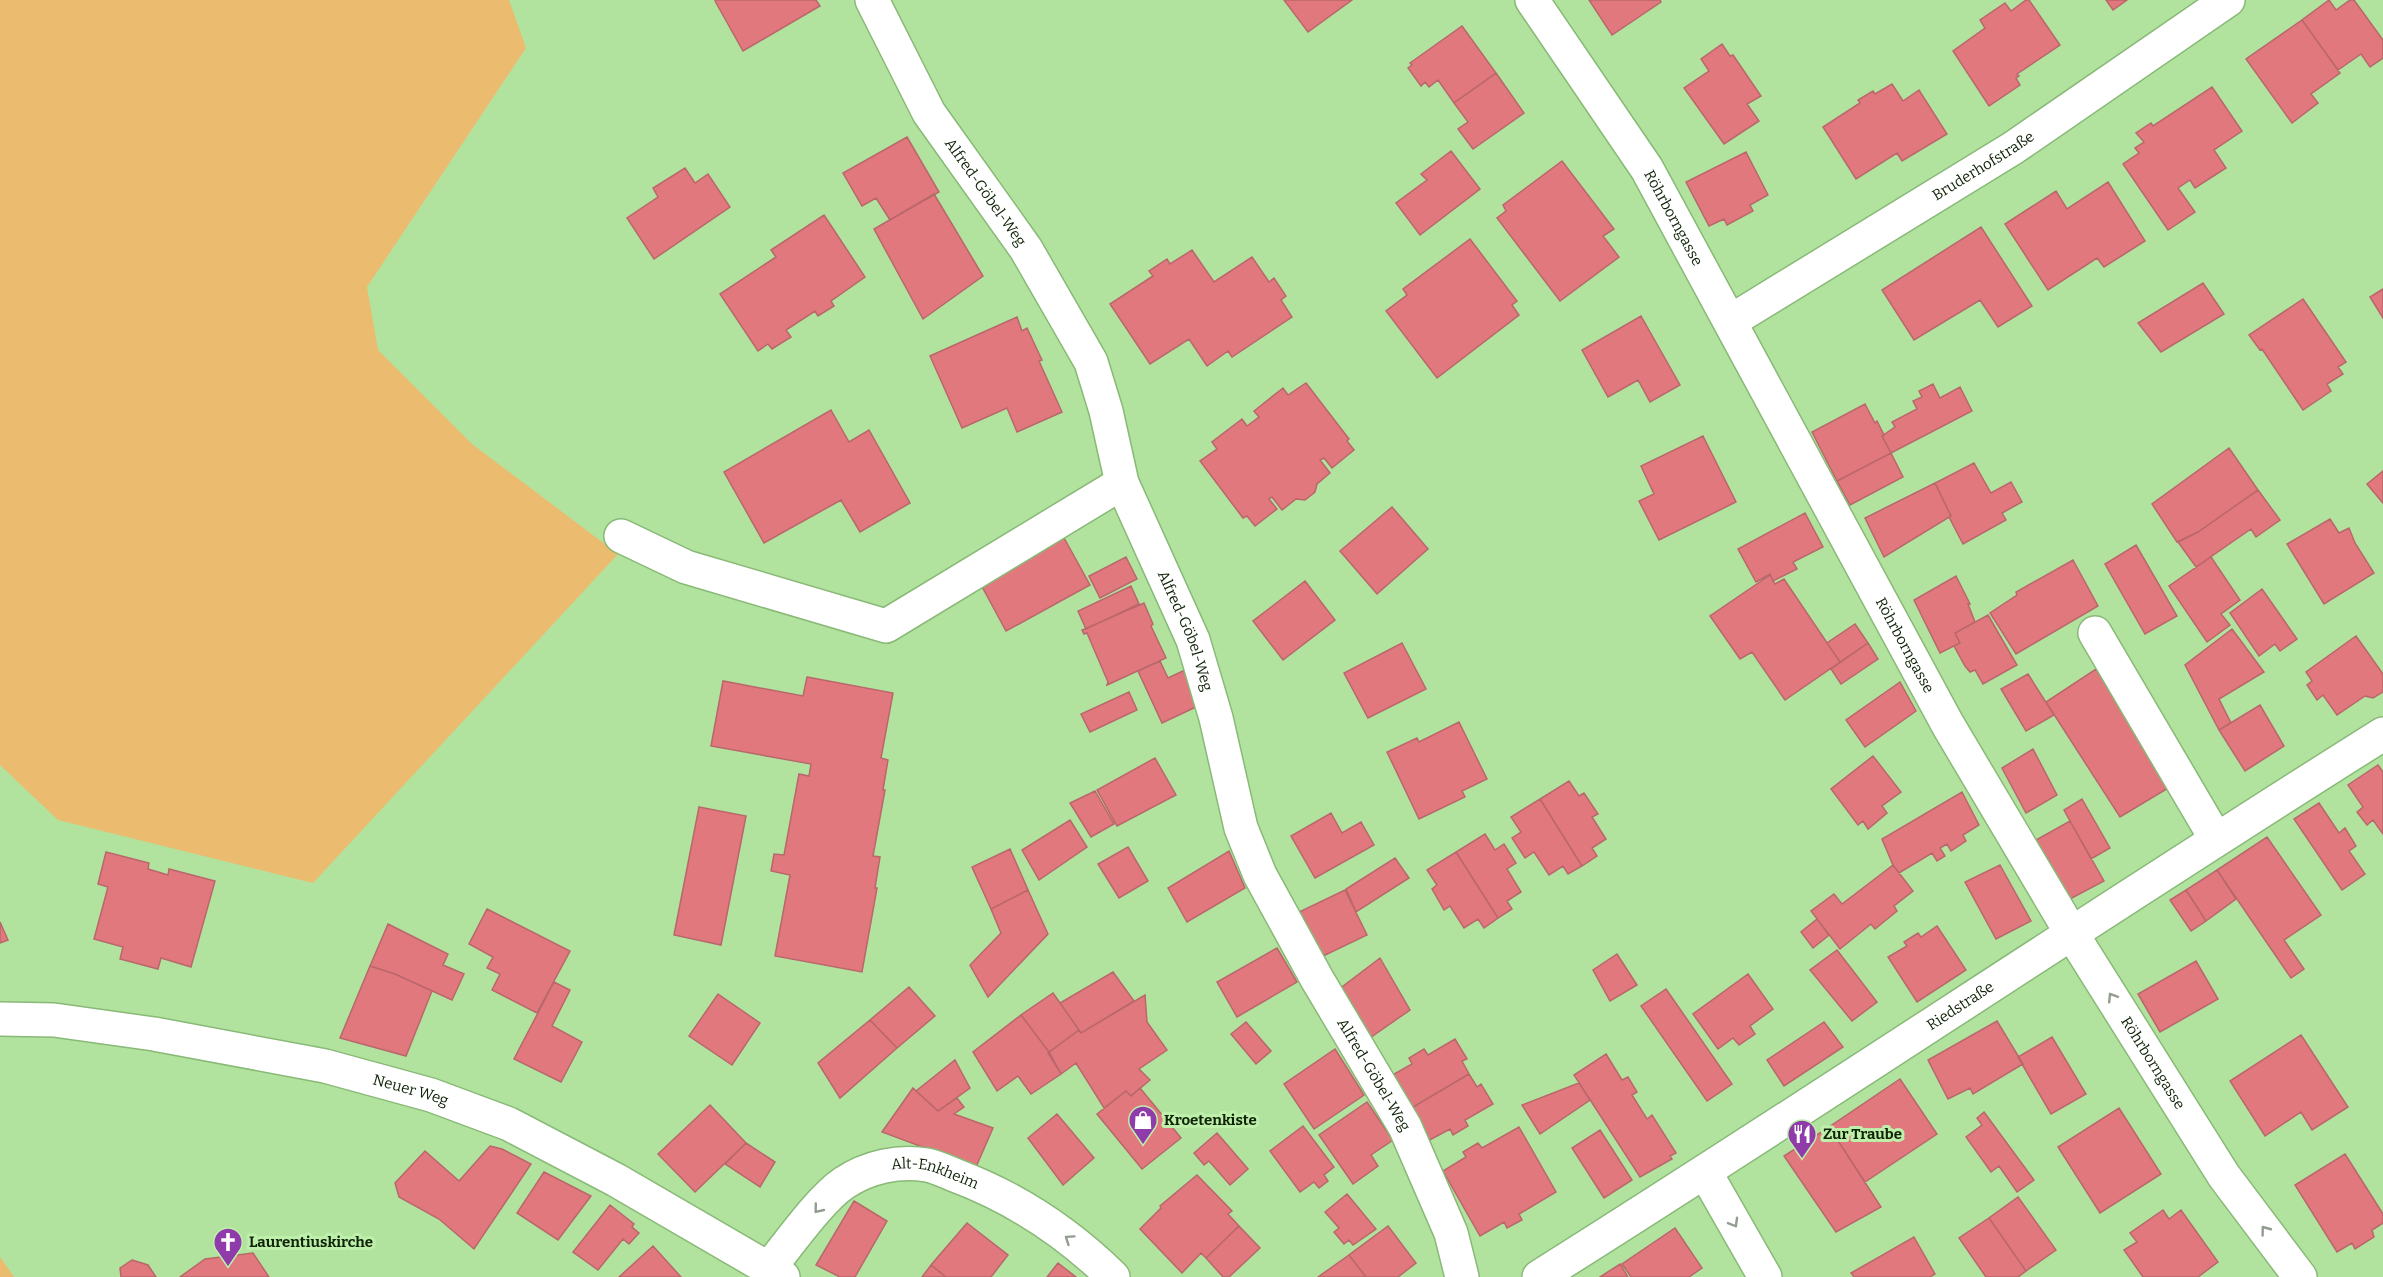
<svg xmlns="http://www.w3.org/2000/svg" width="2383" height="1277" viewBox="0 0 2383 1277" font-family="Bitter,serif">
<style>
.green{fill:#ebbb6f}
.building{fill:#e0787e;stroke:#b9676b;stroke-width:1.5}
.lines{fill:none;stroke-linecap:round;stroke-linejoin:round}
.minor-casing{stroke:#89b977;stroke-width:36}
.minor{stroke:#fff;stroke-width:33}
.oneway{stroke:#939c90}
.labels{text-anchor:middle;dominant-baseline:central;stroke-width:6;stroke-linejoin:round;paint-order:stroke}
.street-label{font-size:15px;fill:#102308;stroke:#bef0ab}
.poi-label{font-size:15px;font-weight:bold;fill:#102308;stroke:#bef0ab;text-anchor:start}
</style>
<rect width="100%" height="100%" fill="#b1e39f"/>
<path class="green" d="M0,0H509L526,48L367,287L378,350L472,444L618,554L313,883L58,820L0,765Z
M0,1257L14,1277H0Z"/>
<path class="building" d="M716,0H816L820,6L743,51L715,1Z
M1284,0H1352L1308,32Z
M1589,0H1660L1661,2L1612,35Z
M2026,0H2029L2060,45L2017,74L2019,76L2016,78L2020,85L1989,106L1953,51L1985,28L1980,20L2005,3L2011,11Z
M2106,0H2127L2113,10Z
M2329,0L2336,10L2350,0H2354L2383,40V58L2370,67L2361,54L2338,70L2302,20Z
M2302,20L2340,73L2311,94L2318,103L2292,123L2246,59Z
M1462,26L1496,73L1454,103L1438,80L1429,87L1425,82L1421,86L1408,68L1412,65L1410,63Z
M1722,44L1730,56L1733,55L1761,96L1747,104L1759,121L1724,144L1684,88L1709,71L1701,59Z
M1496,73L1524,113L1473,149L1458,129L1468,122L1454,103Z
M1892,84L1903,101L1919,90L1947,134L1902,161L1897,153L1856,179L1823,127L1860,103L1858,100L1873,91L1875,94Z
M2212,87L2242,131L2214,150L2226,168L2195,188L2190,180L2178,188L2195,212L2168,230L2123,164L2139,153L2135,148L2144,142L2136,133L2151,123L2153,126Z
M907,137L939,192L890,220L876,198L862,206L843,173Z
M1451,151L1480,189L1420,235L1396,203L1427,180L1421,174Z
M1746,152L1768,195L1750,205L1753,211L1727,225L1724,219L1709,226L1686,182Z
M1562,161L1614,229L1603,236L1619,257L1560,301L1497,218L1506,211L1503,205Z
M685,168L695,183L708,174L730,207L654,259L627,218L658,197L653,188Z
M2108,182L2145,241L2104,267L2097,258L2048,290L2005,224L2056,191L2067,209Z
M934,194L983,276L923,319L874,229Z
M824,215L865,277L831,301L834,306L818,316L815,311L786,330L791,337L772,349L768,344L758,351L720,294L776,257L771,250Z
M1981,227L2032,306L1998,327L1980,300L1914,340L1882,290Z
M1470,239L1517,301L1512,305L1519,315L1437,378L1386,311L1407,295L1403,289Z
M1192,250L1214,282L1252,257L1269,282L1274,278L1286,296L1281,300L1292,317L1232,357L1228,351L1207,366L1189,339L1150,364L1110,304L1153,276L1149,271L1167,259L1170,264Z
M2203,283L2224,314L2161,352L2138,323Z
M2383,289V318L2370,297Z
M2303,299L2346,362L2338,367L2343,374L2327,384L2331,391L2303,410L2262,349L2260,350L2249,335Z
M1641,316L1680,385L1650,402L1638,380L1608,397L1582,350Z
M1017,317L1022,331L1027,328L1042,360L1039,361L1062,412L1017,432L1007,408L962,428L930,356Z
M1306,383L1349,439L1347,441L1354,450L1332,468L1324,458L1320,460L1330,473L1317,484L1315,492L1305,500L1296,499L1282,510L1272,497L1269,499L1277,509L1255,526L1247,516L1243,518L1200,461L1217,449L1212,442L1242,419L1247,426L1259,417L1254,411L1283,388L1288,395Z
M1933,384L1940,398L1960,387L1972,411L1891,453L1882,436L1895,427L1892,422L1917,409L1913,401L1922,397L1919,391Z
M1865,404L1875,423L1877,421L1884,435L1882,436L1891,453L1837,481L1812,432Z
M831,410L849,442L869,430L910,503L860,532L841,500L764,543L724,472Z
M1703,436L1736,502L1659,540L1639,501L1654,494L1641,466Z
M2229,448L2258,490L2198,532L2177,542L2152,504Z
M1891,453L1903,477L1850,505L1837,481Z
M1974,463L1991,493L2011,482L2022,502L2002,513L2006,520L1963,544L1949,517L1951,516L1935,483Z
M2383,471V503L2367,484Z
M1935,483L1951,516L1884,557L1865,518Z
M2258,490L2280,520L2256,537L2251,529L2196,567L2178,542L2198,532Z
M1392,507L1428,549L1377,594L1340,551Z
M1805,513L1823,547L1793,562L1797,569L1773,581L1770,574L1756,582L1738,549Z
M2330,519L2339,533L2349,528L2355,543L2374,573L2324,604L2287,544Z
M1063,536L1090,585L1006,631L979,581Z
M2136,545L2177,616L2145,634L2105,564Z
M1126,557L1137,579L1100,598L1089,576Z
M2211,557L2240,600L2221,614L2230,625L2207,642L2169,586Z
M2073,560L2098,606L2016,654L1990,613L2017,595L2016,592Z
M1770,575L1775,584L1784,579L1840,662L1785,700L1752,652L1740,659L1710,616Z
M1956,576L1970,604H1968L1975,622L1955,633L1960,643L1940,653L1914,600Z
M1305,581L1335,620L1283,660L1253,621Z
M1131,586L1139,604L1086,629L1078,611Z
M2262,589L2297,639L2280,651L2275,644L2259,656L2230,613Z
M1144,603L1153,624L1151,626L1166,658L1107,685L1108,682L1087,633L1084,634L1082,630Z
M1988,615L2017,665L1983,684L1975,670L1970,672L1965,666L1954,646L1960,643L1955,633Z
M1855,624L1868,643L1840,662L1827,643Z
M2232,629L2264,672L2219,699L2231,723L2219,730L2185,665Z
M2356,636L2383,674V692L2373,698L2365,696L2337,715L2323,695L2317,700L2307,685L2312,681L2306,672Z
M1402,643L1426,689L1368,718L1344,673Z
M1868,643L1878,659L1841,684L1831,669Z
M1160,661L1168,678L1185,670L1198,706L1162,723L1138,671Z
M2096,669L2170,787L2120,817L2046,702Z
M2028,674L2054,715L2026,731L2001,689Z
M807,677L893,693L881,758L888,760L883,790H885L873,856L880,857L875,888H877L862,972L775,956L790,875L771,871L774,854L784,855L799,774L809,776L811,764L711,746L723,681L803,696Z
M1900,682L1916,711L1865,747L1846,720Z
M1129,692L1137,710L1090,732L1081,714Z
M2260,705L2284,746L2245,771L2219,730Z
M1459,722L1487,779L1462,791L1465,797L1419,819L1387,752L1417,738L1419,742Z
M2033,749L2057,795L2026,813L2002,768Z
M1873,756L1901,792L1882,806L1887,813L1868,829L1863,821L1858,825L1831,789Z
M1155,758L1176,795L1117,826L1097,790Z
M2378,765L2383,772V834L2373,820L2367,825L2357,812L2363,807L2348,785Z
M1569,781L1579,796L1584,793L1598,814L1592,817L1606,839L1592,848L1597,856L1582,866L1540,799Z
M1095,791L1114,824L1091,837L1070,803Z
M1962,792L1979,825L1963,835L1966,841L1951,851L1947,844L1940,848L1945,856L1937,861L1932,853L1899,873L1893,865L1882,839Z
M1540,799L1582,866L1568,874L1563,866L1549,875L1534,852L1525,858L1512,838L1521,832L1511,817Z
M2082,799L2110,848L2091,859L2064,810Z
M2319,803L2339,833L2345,828L2356,846L2349,851L2365,874L2342,890L2294,819Z
M699,807L746,816L721,945L674,935Z
M1331,813L1342,833L1361,822L1374,845L1315,878L1291,836Z
M1070,820L1087,847L1039,880L1022,850Z
M2070,821L2104,881L2070,899L2036,840Z
M1485,834L1495,850L1504,844L1516,863L1507,869L1521,892L1507,901L1512,909L1498,918L1456,852Z
M2267,837L2321,915L2284,940L2304,969L2291,978L2217,870Z
M1128,847L1148,881L1119,898L1098,864Z
M1010,849L1028,890L991,909L972,867Z
M1229,851L1245,888L1187,922L1168,888Z
M106,852L149,863L148,869L168,875L169,869L215,881L191,967L161,958L158,969L120,959L123,947L94,939L108,887L98,884Z
M1456,852L1498,918L1484,928L1478,919L1464,928L1450,906L1444,910L1432,889L1437,885L1427,870Z
M1395,858L1409,878L1356,912L1346,889Z
M1893,865L1913,891L1894,906L1897,911L1875,929L1871,924L1840,949L1811,911L1834,894L1842,904Z
M2000,865L2031,921L1996,939L1965,882Z
M2217,870L2236,899L2206,921L2186,890Z
M1028,890L1048,934L988,997L970,965L1001,933L991,909Z
M1345,890L1367,935L1319,958L1297,913Z
M2186,890L2206,921L2191,931L2170,900Z
M487,909L570,951L537,1013L492,990L500,974L487,968L493,957L469,944Z
M1817,919L1829,935L1813,948L1801,932Z
M0,922L8,940L0,943Z
M388,924L448,954L443,965L464,974L452,1000L395,974L370,966Z
M1937,926L1966,970L1917,1002L1888,957L1907,946L1904,942L1918,933L1921,937Z
M1277,948L1297,982L1237,1017L1217,982Z
M1837,950L1877,1002L1852,1021L1810,970Z
M1617,954L1637,985L1610,1001L1593,970Z
M1380,958L1410,1010L1367,1040L1338,990Z
M2196,961L2218,999L2160,1032L2138,994Z
M370,966L395,974L432,991L406,1056L340,1038Z
M1113,972L1134,1001L1081,1033L1060,1003Z
M1748,974L1773,1009L1750,1026L1755,1034L1739,1045L1733,1038L1718,1049L1693,1014Z
M554,982L570,990L552,1026L582,1042L561,1082L514,1059Z
M909,987L935,1016L897,1048L870,1020Z
M1666,989L1732,1084L1707,1101L1641,1006Z
M1053,993L1079,1030L1049,1052L1021,1015Z
M718,994L760,1023L732,1065L689,1036Z
M1145,995L1147,1022L1167,1050L1139,1069L1150,1080L1131,1096L1126,1091L1104,1108L1076,1063L1061,1074L1048,1053L1079,1030L1081,1033Z
M1021,1015L1049,1052L1061,1074L1031,1094L1018,1076L997,1091L973,1052Z
M870,1020L897,1048L840,1098L818,1063Z
M1997,1021L2023,1064L1973,1094L1970,1088L1948,1099L1928,1060Z
M1246,1022L1271,1051L1256,1064L1231,1034Z
M1824,1022L1843,1047L1784,1086L1767,1060Z
M2301,1035L2348,1107L2312,1130L2301,1112L2265,1136L2230,1081Z
M2052,1037L2086,1094L2051,1114L2018,1057Z
M1455,1039L1467,1059L1462,1061L1469,1074L1408,1110L1389,1077L1412,1064L1409,1058L1424,1049L1428,1055Z
M1335,1049L1364,1095L1314,1129L1284,1084Z
M1606,1054L1622,1080L1628,1077L1637,1092L1632,1095L1647,1119L1652,1115L1676,1153L1670,1156L1672,1159L1640,1177L1574,1075Z
M955,1060L970,1088L938,1111L916,1091Z
M1469,1074L1477,1087L1481,1084L1493,1104L1465,1120L1468,1126L1453,1135L1450,1129L1426,1142L1408,1110Z
M1900,1079L1937,1134L1865,1182L1829,1127Z
M1579,1083L1590,1100L1540,1134L1522,1105Z
M913,1088L938,1111L957,1098L964,1107L954,1114L993,1128L976,1167L882,1132Z
M1140,1088L1181,1138L1142,1169L1097,1114L1126,1091L1131,1096Z
M1367,1102L1393,1140L1371,1155L1378,1166L1353,1184L1319,1135Z
M710,1105L746,1143L695,1192L658,1154Z
M2119,1108L2161,1174L2100,1213L2058,1147Z
M1984,1112L2034,1180L2017,1192L1999,1166L1991,1172L1966,1137L1982,1125L1977,1118Z
M1057,1114L1094,1158L1063,1185L1028,1138Z
M1303,1126L1334,1167L1324,1175L1328,1181L1319,1188L1314,1182L1300,1192L1270,1151Z
M1519,1127L1556,1192L1519,1214L1522,1220L1507,1228L1504,1222L1480,1236L1443,1171L1466,1157L1463,1152L1478,1143L1482,1148Z
M1829,1127L1881,1207L1836,1232L1784,1156Z
M1600,1130L1632,1180L1604,1198L1572,1148Z
M1217,1133L1248,1169L1230,1185L1209,1161L1204,1165L1194,1153Z
M746,1143L775,1162L760,1187L725,1164Z
M490,1146L502,1149L531,1164L474,1249L439,1219L399,1197L395,1183L425,1151L459,1181Z
M2345,1154L2383,1214V1223L2372,1230L2374,1237L2355,1249L2352,1243L2337,1252L2295,1185Z
M544,1172L591,1196L558,1240L517,1213Z
M1197,1175L1232,1211L1228,1214L1239,1226L1206,1258L1201,1253L1182,1273L1140,1229L1161,1208L1160,1206Z
M1347,1194L1376,1229L1353,1245L1349,1240L1344,1244L1334,1232L1339,1228L1325,1212Z
M2018,1197L2056,1250L2026,1271L1989,1218Z
M854,1201L887,1221L855,1277H840L816,1265Z
M610,1205L634,1224L632,1227L639,1233L629,1244L623,1239L598,1270L573,1252Z
M2163,1210L2169,1219L2181,1210L2218,1262L2198,1277H2143L2124,1250L2137,1242L2130,1233Z
M1989,1218L2026,1271L2018,1277H1986L1959,1238Z
M967,1223L1008,1255L991,1277H946L931,1265Z
M1239,1226L1260,1248L1229,1277H1223L1206,1258Z
M1388,1226L1416,1263L1398,1277H1366L1349,1255Z
M1675,1228L1702,1268L1689,1277H1631L1622,1264Z
M1914,1237L1935,1274L1930,1277H1854L1851,1273Z
M653,1246L681,1277H619Z
M253,1253L269,1277H180L205,1259Z
M1349,1255L1366,1277H1318Z
M132,1260L148,1265L156,1277H121L120,1268Z
M1058,1263L1076,1277H1047Z
M1620,1264L1628,1277H1600Z
M931,1265L946,1277H922Z"/>
<g class="lines">
<g class="minor-casing">
<g id="minor">
<path id="s1" d="M872,0L929,113L1026,249L1091,362L1106,411L1122,483L1193,640L1216,718L1241,828L1260,875L1317,979L1405,1127L1451,1233L1462,1277"/>
<path id="s2" d="M1532,0L1647,169L1948,725L2072,934L2224,1176L2300,1277"/>
<path id="s3" d="M1731,321L2013,148L2228,0"/>
<path d="M621,536L686,567L886,626L1122,483"/>
<path d="M2095,633L2216,839"/>
<path id="s4" d="M0,1019L54,1020L154,1034L325,1066L431,1095L509,1124L616,1180L783,1277"/>
<path d="M1705,1172L1765,1277"/>
<path id="s5" d="M769,1268C789,1244 820,1199 844,1183C868,1167 899,1160 927,1165C937,1167 947,1172 957,1176C1015,1198 1068,1233 1113,1277"/>
<path id="s6" d="M1539,1277C1822,1099 2099,912 2383,734"/>
</g>
</g>
<use href="#minor" class="minor"/>
</g>
<defs><path id="oneway-chevron" d="M-2-3.5L2.5 0L-2 3.5" fill="none" stroke-width="1.6" stroke-linecap="round" stroke-linejoin="round" transform="scale(1.5)"/></defs>
<g class="oneway">
<use href="#oneway-chevron" transform="translate(2112 997) rotate(-122)"/>
<use href="#oneway-chevron" transform="translate(818 1209) rotate(129)"/>
<use href="#oneway-chevron" transform="translate(1734 1223) rotate(60)"/>
<use href="#oneway-chevron" transform="translate(2265 1230) rotate(-127)"/>
<use href="#oneway-chevron" transform="translate(1069 1239) rotate(-145)"/>
</g>
<defs>
<g id="shop-pin" transform="scale(1.5)"><path d="M0 17L-7.5 6A9.5 9.5 0 1 1 7.5 6Z" fill="#8f3ba9" stroke="#bef0ab"/><path d="M-5-2.5h2.3a2.7 3.5 0 0 1 5.4 0H5L5.5 6h-11ZM-1.5-2.5h3a1.5 2.3 0 0 0-3 0Z" fill="#fff"/></g>
<g id="restaurant-pin" transform="scale(1.5)"><path d="M0 17L-7.5 6A9.5 9.5 0 1 1 7.5 6Z" fill="#8f3ba9" stroke="#bef0ab"/><path d="M-5-6h1v4h1v-4h1v4h1v-4h1v5L-1.5 .5V6h-2V.5L-5-1ZM5-6V6H3V1.5H1.5Q1.5-4 5-6Z" fill="#fff"/></g>
<g id="church-pin" transform="scale(1.5)"><path d="M0 17L-7.5 6A9.5 9.5 0 1 1 7.5 6Z" fill="#8f3ba9" stroke="#bef0ab"/><path d="M-1.2-6h2.4v3.5h3.3v2.4h-3.3V6h-2.4V-.1h-3.3v-2.4h3.3Z" fill="#fff"/></g>
</defs>
<g fill-rule="evenodd">
<use href="#shop-pin" x="1143" y="1120"/>
<use href="#restaurant-pin" x="1802" y="1134"/>
<use href="#church-pin" x="228" y="1242"/>
</g>
<g class="labels">
<g class="street-label">
<text stroke="none"><textPath href="#s3" startOffset="296">Bruderhofstraße</textPath></text>
<text stroke="none"><textPath href="#s1" startOffset="224">Alfred-Göbel-Weg</textPath></text>
<text stroke="none"><textPath href="#s2" startOffset="260">Röhrborngasse</textPath></text>
<text stroke="none"><textPath href="#s1" startOffset="710">Alfred-Göbel-Weg</textPath></text>
<text stroke="none"><textPath href="#s2" startOffset="746">Röhrborngasse</textPath></text>
<text stroke="none"><textPath href="#s6" startOffset="501">Riedstraße</textPath></text>
<text stroke="none"><textPath href="#s2" startOffset="1232">Röhrborngasse</textPath></text>
<text stroke="none"><textPath href="#s1" startOffset="1196">Alfred-Göbel-Weg</textPath></text>
<text stroke="none"><textPath href="#s4" startOffset="418">Neuer Weg</textPath></text>
<text stroke="none"><textPath href="#s5" startOffset="210">Alt-Enkheim</textPath></text>
</g>
<g class="poi-label">
<text x="1164" y="1120">Kroetenkiste</text>
<text x="1823" y="1134">Zur Traube</text>
<text x="249" y="1242">Laurentiuskirche</text>
</g>
</g>
</svg>
